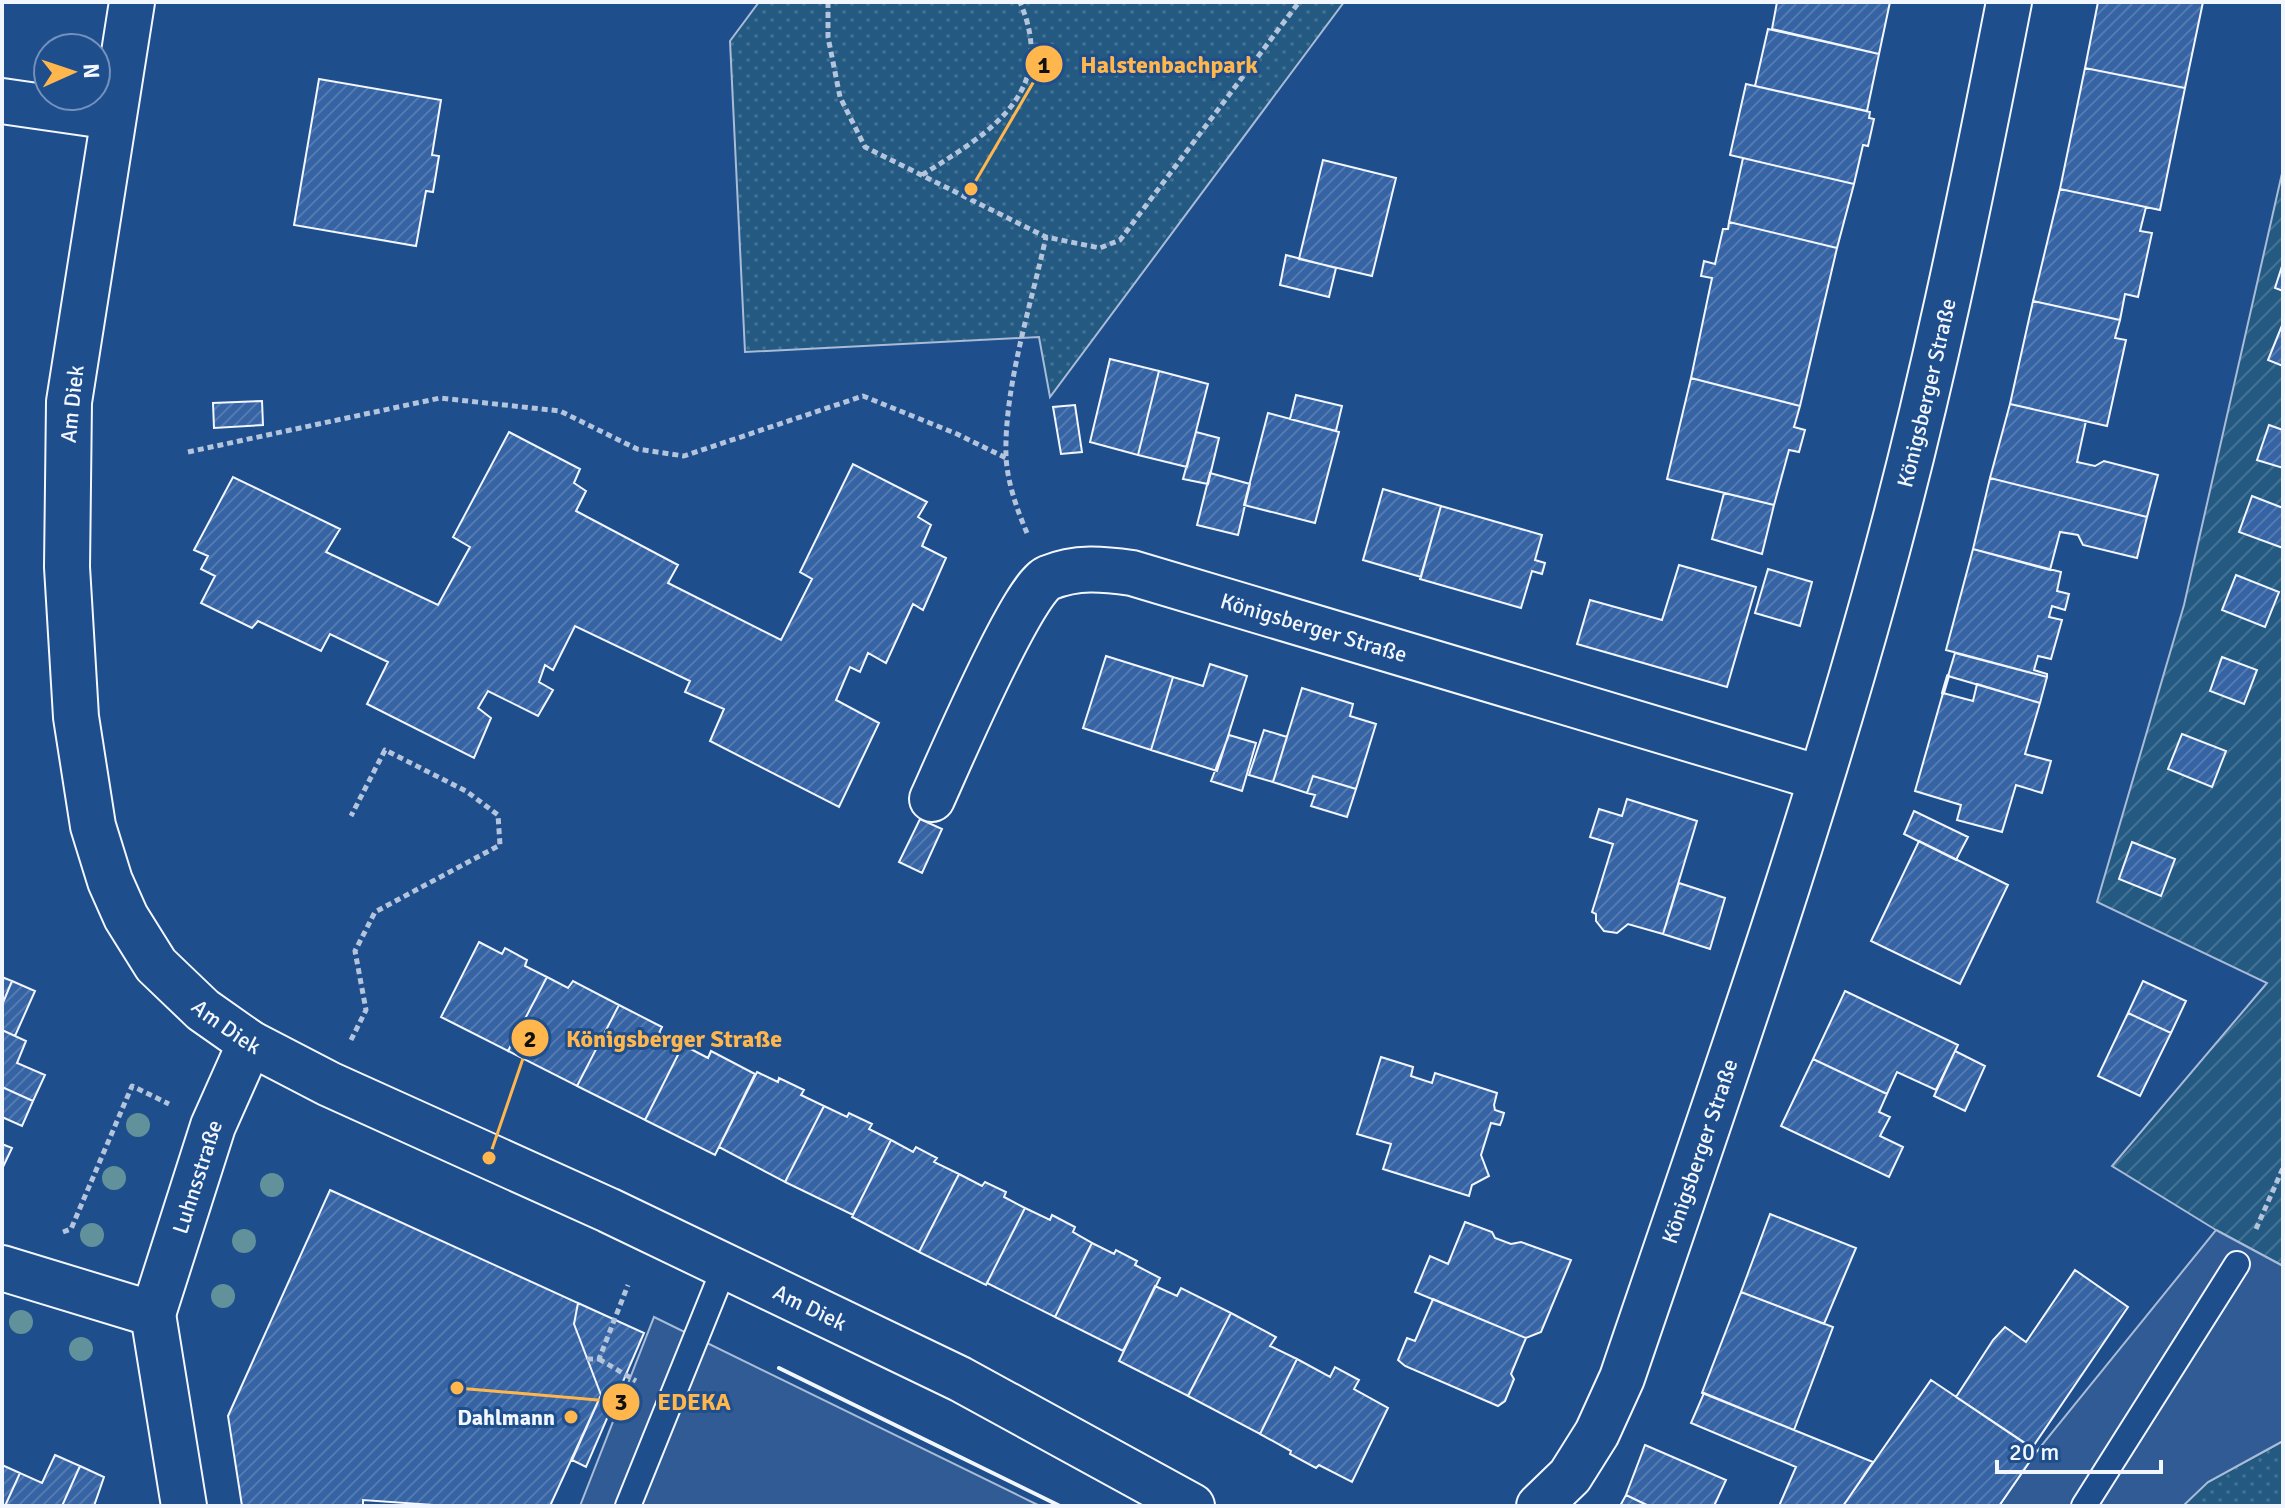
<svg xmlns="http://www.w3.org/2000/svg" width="2285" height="1508" viewBox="0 0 2285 1508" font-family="Signika,sans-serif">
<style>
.grass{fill:url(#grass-dots);stroke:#a8bbd7;stroke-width:2}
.garden{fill:url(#garden-furrows);stroke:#a8bbd7;stroke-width:2}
.parking{fill:#305b95;stroke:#a8bbd7;stroke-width:2}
.building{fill:url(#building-hatch);stroke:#f2f6ff;stroke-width:2}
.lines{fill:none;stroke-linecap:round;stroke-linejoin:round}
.lane-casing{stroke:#f2f6ff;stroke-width:28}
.street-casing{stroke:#f2f6ff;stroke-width:48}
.secondary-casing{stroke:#f2f6ff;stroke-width:48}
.path{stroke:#b3c4dc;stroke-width:5;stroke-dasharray:6 4;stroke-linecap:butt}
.lane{stroke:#1f4e8c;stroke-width:24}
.street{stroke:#1f4e8c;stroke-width:44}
.secondary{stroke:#1f4e8c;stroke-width:44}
.wall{stroke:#f2f6ff;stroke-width:4}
.tree{fill:#61919a}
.poi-dot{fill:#ffb74d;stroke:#1f4e8c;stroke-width:3}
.labels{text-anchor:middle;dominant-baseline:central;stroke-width:6;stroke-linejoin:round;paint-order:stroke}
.street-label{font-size:22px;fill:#f2f6ff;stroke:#1f4e8c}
.poi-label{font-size:22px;font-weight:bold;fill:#f2f6ff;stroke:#1f4e8c;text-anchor:end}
.leader{fill:none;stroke:#ffb74d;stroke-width:3}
.callout-dot{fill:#ffb74d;stroke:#1f4e8c;stroke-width:3}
.mark-label{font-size:24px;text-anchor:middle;font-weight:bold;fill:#111}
.callout-label{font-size:24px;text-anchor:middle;font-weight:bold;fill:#ffb74d;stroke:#1f4e8c;stroke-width:6;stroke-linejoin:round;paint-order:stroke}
</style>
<defs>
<pattern id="grass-dots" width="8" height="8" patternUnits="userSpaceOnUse" patternTransform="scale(2)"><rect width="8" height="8" fill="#245a82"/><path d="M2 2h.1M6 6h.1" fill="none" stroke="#447295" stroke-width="1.8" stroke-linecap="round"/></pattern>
<pattern id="garden-furrows" width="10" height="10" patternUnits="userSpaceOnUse" patternTransform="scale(2)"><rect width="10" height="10" fill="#245a82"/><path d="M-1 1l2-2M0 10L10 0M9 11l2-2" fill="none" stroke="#447295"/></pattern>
<pattern id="building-hatch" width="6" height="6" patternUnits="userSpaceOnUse" patternTransform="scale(2)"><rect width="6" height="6" fill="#3563a3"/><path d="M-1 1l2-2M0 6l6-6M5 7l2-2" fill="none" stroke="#537ab1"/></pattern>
</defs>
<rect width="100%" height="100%" fill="#1f4e8c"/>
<path class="grass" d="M759,2H1344L1050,397L1039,337L745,352L730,41Z
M2283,1441V1506H2101L2208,1482Z"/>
<path class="garden" d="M2283,169V1266L2216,1230L2112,1166L2267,983L2097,902L2184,605Z"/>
<path class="parking" d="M2216,1230L2283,1266V1441L2208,1482L2183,1506H1999L2037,1451Z
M654,1317L1040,1506H580Z"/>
<path class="building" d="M1777,2H1890L1879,54L1772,29Z
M2098,2H2203L2185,88L2085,68Z
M1768,29L1879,54L1867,111L1755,86Z
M2085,68L2185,88L2160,210L2060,189Z
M319,79L441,100L432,155L439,156L433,192L426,191L416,246L294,225Z
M1746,84L1870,112L1869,118L1874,119L1868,146L1863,145L1854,184L1730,155Z
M1743,158L1854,184L1837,248L1729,222Z
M1323,160L1396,178L1372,276L1299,259Z
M2060,189L2146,207L2140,231L2152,233L2138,297L2125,294L2120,320L2033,301Z
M1729,222L1837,248L1800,406L1691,378L1712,278L1701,276L1704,261L1715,264L1723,229H1728Z
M1286,255L1336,268L1329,297L1280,285Z
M2283,263V291L2275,288Z
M2033,301L2120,320L2115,338L2126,340L2107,426L2010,404Z
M2283,323V366L2268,360Z
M1110,359L1159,371L1138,455L1090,442Z
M1159,371L1208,384L1187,467L1138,455Z
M1691,378L1800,406L1794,427L1805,430L1799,452L1789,450L1774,505L1667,479Z
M1296,395L1342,406L1336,431L1290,419Z
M262,401L263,425L214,428L213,403Z
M2010,404L2086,421L2077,462L2095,466L2104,461L2158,475L2147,517L1990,478Z
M1075,405L1082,452L1061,454L1053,407Z
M1268,413L1339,432L1315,523L1244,505Z
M2269,425L2283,430V468L2257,460Z
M509,432L580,469L574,483L586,491L576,511L678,565L668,583L781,640L812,579L800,572L853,464L927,502L918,517L931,525L922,546L946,558L923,610L913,604L886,663L868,653L860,672L850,667L836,700L879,723L839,807L710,741L724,709L685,692L690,681L575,626L553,670L545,665L539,682L553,690L538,716L488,691L478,708L491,718L474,758L367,704L388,662L330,634L321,651L258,621L252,628L201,603L215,576L201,569L208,556L194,550L233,477L340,529L326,552L438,605L470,547L453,537Z
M1196,432L1219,438L1208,484L1183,479Z
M1210,473L1250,484L1238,535L1197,525Z
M1990,478L2147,517L2137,558L2083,545L2078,535L2060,532L2050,570L1973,549Z
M1383,489L1441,506L1421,577L1363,560Z
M1724,493L1774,505L1762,554L1712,539Z
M2252,496L2283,508V548L2239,532Z
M1441,506L1542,535L1535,560L1545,563L1542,574L1532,571L1521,608L1420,579Z
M1973,549L2061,572L2057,591L2069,594L2065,610L2052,606L2049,617L2062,620L2051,659L2038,656L2034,670L2047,674V677L1946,650Z
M1679,565L1756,587L1727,687L1577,644L1590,600L1662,620Z
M1768,569L1812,582L1800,626L1755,613Z
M2236,575L2279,592L2265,627L2222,610Z
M1955,653L2047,677L2040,703L1948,676Z
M1106,656L1173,677L1151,750L1083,728Z
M2222,657L2257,670L2244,704L2210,691Z
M1210,664L1247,676L1217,771L1151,750L1173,677L1203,686Z
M1977,684L2040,703L2025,754L2051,761L2042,793L2016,785L2002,832L1957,820L1961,805L1915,791L1943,693L1973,701Z
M1302,688L1353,704L1350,716L1376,724L1356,789L1313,776L1307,793L1273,782Z
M1264,730L1287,737L1273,782L1249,775Z
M2182,734L2226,751L2212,787L2168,769Z
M1229,735L1256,743L1242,791L1211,781Z
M1313,776L1356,789L1347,817L1311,806L1315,795L1307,793Z
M1627,799L1697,821L1663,934L1628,924L1617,933L1604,931L1596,921V914L1592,912L1613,844L1590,837L1599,809L1622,816Z
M1914,811L1968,837L1956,860L1904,834Z
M920,819L942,829L922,873L899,862Z
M1919,841L2008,885L1960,984L1871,941Z
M2132,842L2175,859L2161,896L2119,879Z
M1679,883L1725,898L1710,949L1663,934Z
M479,942L502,954L505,948L527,960L525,966L547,977L508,1051L441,1017Z
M2,977L12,981L2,1005Z
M547,977L568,988L573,981L619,1005L577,1086L508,1051Z
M12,981L35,991L15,1036L2,1030V1005Z
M2143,981L2186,1001L2171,1033L2128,1013Z
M1845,991L1958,1045L1936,1090L1897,1072L1887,1094L1813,1059Z
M619,1005L662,1027L659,1033L683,1045L645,1120L577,1086Z
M2128,1013L2171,1033L2140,1096L2098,1076Z
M2,1030L26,1041L17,1063L45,1075L33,1101L2,1087Z
M683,1045L708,1058L711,1051L755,1074L715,1155L645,1120Z
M1955,1051L1985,1066L1965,1111L1934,1096Z
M1381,1057L1413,1067L1411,1076L1432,1083L1435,1073L1497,1093L1494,1105L1495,1110L1504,1113L1502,1120L1500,1125L1491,1123L1481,1155L1489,1176L1472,1185L1469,1196L1383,1169L1391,1144L1357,1134Z
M1813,1059L1887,1094L1879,1112L1890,1117L1880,1136L1903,1147L1889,1177L1781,1126Z
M757,1072L778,1082L779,1078L804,1090L801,1095L824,1106L785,1182L719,1147Z
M2,1087L33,1101L22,1126L2,1117Z
M824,1106L847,1117L849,1113L872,1124L869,1129L891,1140L853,1215L785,1182Z
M891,1140L913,1152L916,1147L937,1158L934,1162L959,1174L919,1252L852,1217Z
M2,1144L12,1148L2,1169Z
M959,1174L982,1186L985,1182L1006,1192L1004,1197L1025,1208L986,1285L919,1252Z
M330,1190L578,1303L574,1324L601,1395L550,1506H448L363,1500V1506H242L228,1416Z
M1025,1208L1050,1220L1052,1215L1075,1227L1073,1232L1092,1243L1055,1317L987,1283Z
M1770,1214L1856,1248L1824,1324L1741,1292Z
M1465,1222L1492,1232L1495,1238L1511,1244L1521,1242L1571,1260L1541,1332L1526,1338L1415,1292L1430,1256L1448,1264Z
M1092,1243L1114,1254L1116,1250L1137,1261L1135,1265L1160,1278L1123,1351L1055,1317Z
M2075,1270L2128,1307L2032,1448L1956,1397L1993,1340L2005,1327L2026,1342Z
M1155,1286L1177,1296L1181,1288L1231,1313L1188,1396L1119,1361Z
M1741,1292L1833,1327L1794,1430L1702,1393Z
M1433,1299L1526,1338L1511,1374L1514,1379L1505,1401L1498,1406L1405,1366L1398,1360L1407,1338L1415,1341Z
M578,1303L644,1333L586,1467L572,1460L601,1395L574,1324Z
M1231,1313L1276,1337L1270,1346L1297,1359L1260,1434L1188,1396Z
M1297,1359L1330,1377L1335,1367L1359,1380L1354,1389L1388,1408L1352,1482L1319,1465L1316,1468L1290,1454L1291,1451L1260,1434Z
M1931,1380L2037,1451L1999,1506H1843Z
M1704,1393L1794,1430L1873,1462L1843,1506H1779L1796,1467L1691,1423Z
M1645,1445L1726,1480L1714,1506H1649L1626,1495Z
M55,1455L80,1466L62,1506H5L20,1473L42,1483Z
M2,1465L20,1473L5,1506H2Z
M80,1466L104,1477L94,1506H62Z
M1626,1495L1649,1506H1620Z"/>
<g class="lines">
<g class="lane-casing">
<path id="lane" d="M628,1506L725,1266
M2084,1506L2237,1264"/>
</g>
<g class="street-casing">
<g id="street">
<path d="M2,101L113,117"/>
<path id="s1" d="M932,799C948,764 1023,588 1048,578C1077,566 1103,569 1132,573L1820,778"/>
<path id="s2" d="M2,1268L153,1314L213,1126L250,1043"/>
<path d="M153,1314L184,1506"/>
<path id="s3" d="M1539,1506L1570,1476L1597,1433L1622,1378C1710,1119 1801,861 1874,598C1929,402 1970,202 2009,2"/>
</g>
</g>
<g class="secondary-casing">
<g id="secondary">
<path id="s4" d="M132,2L69,402L67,567L76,717L93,826L110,881L126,917L156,965L203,1010L250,1043L329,1084L608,1210L960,1379L1192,1506"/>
</g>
</g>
<path class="path" d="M828,2V37L840,97L865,147L1046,237L1100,248L1120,240L1299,2
M922,175C989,133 1059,93 1020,2
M188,452L440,398L560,411L637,449L684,456L863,396L957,434L1006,458
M1027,533C1017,510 1007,481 1006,456C1004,387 1031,305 1046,237
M351,1040L366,1010L355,951L375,912L500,845L498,815L466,791L385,750L351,816
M2256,1229L2283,1168
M63,1232L71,1229L132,1086L169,1104
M587,1359H599L628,1285
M599,1359L636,1381"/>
<use href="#lane" class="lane"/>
<use href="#street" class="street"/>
<use href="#secondary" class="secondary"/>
<path class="wall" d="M1943,693L1948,676
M779,1368L1060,1506"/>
</g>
<g class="tree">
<circle cx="138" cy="1125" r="12"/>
<circle cx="114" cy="1178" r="12"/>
<circle cx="272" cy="1185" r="12"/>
<circle cx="92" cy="1235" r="12"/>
<circle cx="244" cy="1241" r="12"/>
<circle cx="223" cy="1296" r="12"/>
<circle cx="21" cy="1322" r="12"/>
<circle cx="81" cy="1349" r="12"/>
</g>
<circle class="poi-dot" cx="571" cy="1417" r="8"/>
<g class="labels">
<g class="street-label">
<text stroke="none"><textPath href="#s3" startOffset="1186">Königsberger Straße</textPath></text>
<text transform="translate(72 404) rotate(-84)">Am Diek</text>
<text stroke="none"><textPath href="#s1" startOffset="526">Königsberger Straße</textPath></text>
<text stroke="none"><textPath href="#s4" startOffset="1078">Am Diek</textPath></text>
<text stroke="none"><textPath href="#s3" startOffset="394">Königsberger Straße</textPath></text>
<text stroke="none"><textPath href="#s2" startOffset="302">Luhnsstraße</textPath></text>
<text stroke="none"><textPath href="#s4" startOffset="1726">Am Diek</textPath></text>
</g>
<g class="poi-label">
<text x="555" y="1417">Dahlmann</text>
</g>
</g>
<path class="leader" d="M971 189L1044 64M489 1158L530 1038M457 1388L621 1402"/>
<g class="callout-dot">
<circle cx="971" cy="189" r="8"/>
<circle cx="489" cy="1158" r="8"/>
<circle cx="457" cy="1388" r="8"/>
<circle cx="1044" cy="64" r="20"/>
<circle cx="530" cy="1038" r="20"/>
<circle cx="621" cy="1402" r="20"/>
</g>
<g class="mark-label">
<text x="1044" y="73">1</text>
<text x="530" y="1047">2</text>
<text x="621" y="1410">3</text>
</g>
<g class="callout-label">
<text x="1169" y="73">Halstenbachpark</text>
<text x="674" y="1047">Königsberger Straße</text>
<text x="694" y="1410">EDEKA</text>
</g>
<rect width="2285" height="1508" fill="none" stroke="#f2f6ff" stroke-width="8"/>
<g transform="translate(72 72) rotate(87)"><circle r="38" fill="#1f4e8c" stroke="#7391ba" stroke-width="2"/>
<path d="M0-6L14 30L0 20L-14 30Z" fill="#ffb74d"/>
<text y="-12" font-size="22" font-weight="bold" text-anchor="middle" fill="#f2f6ff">N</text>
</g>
<path d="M1997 1460v12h164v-12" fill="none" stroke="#f2f6ff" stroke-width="4"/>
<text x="2009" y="1460" font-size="24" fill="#f2f6ff" stroke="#1f4e8c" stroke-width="6" paint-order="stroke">20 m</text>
</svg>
